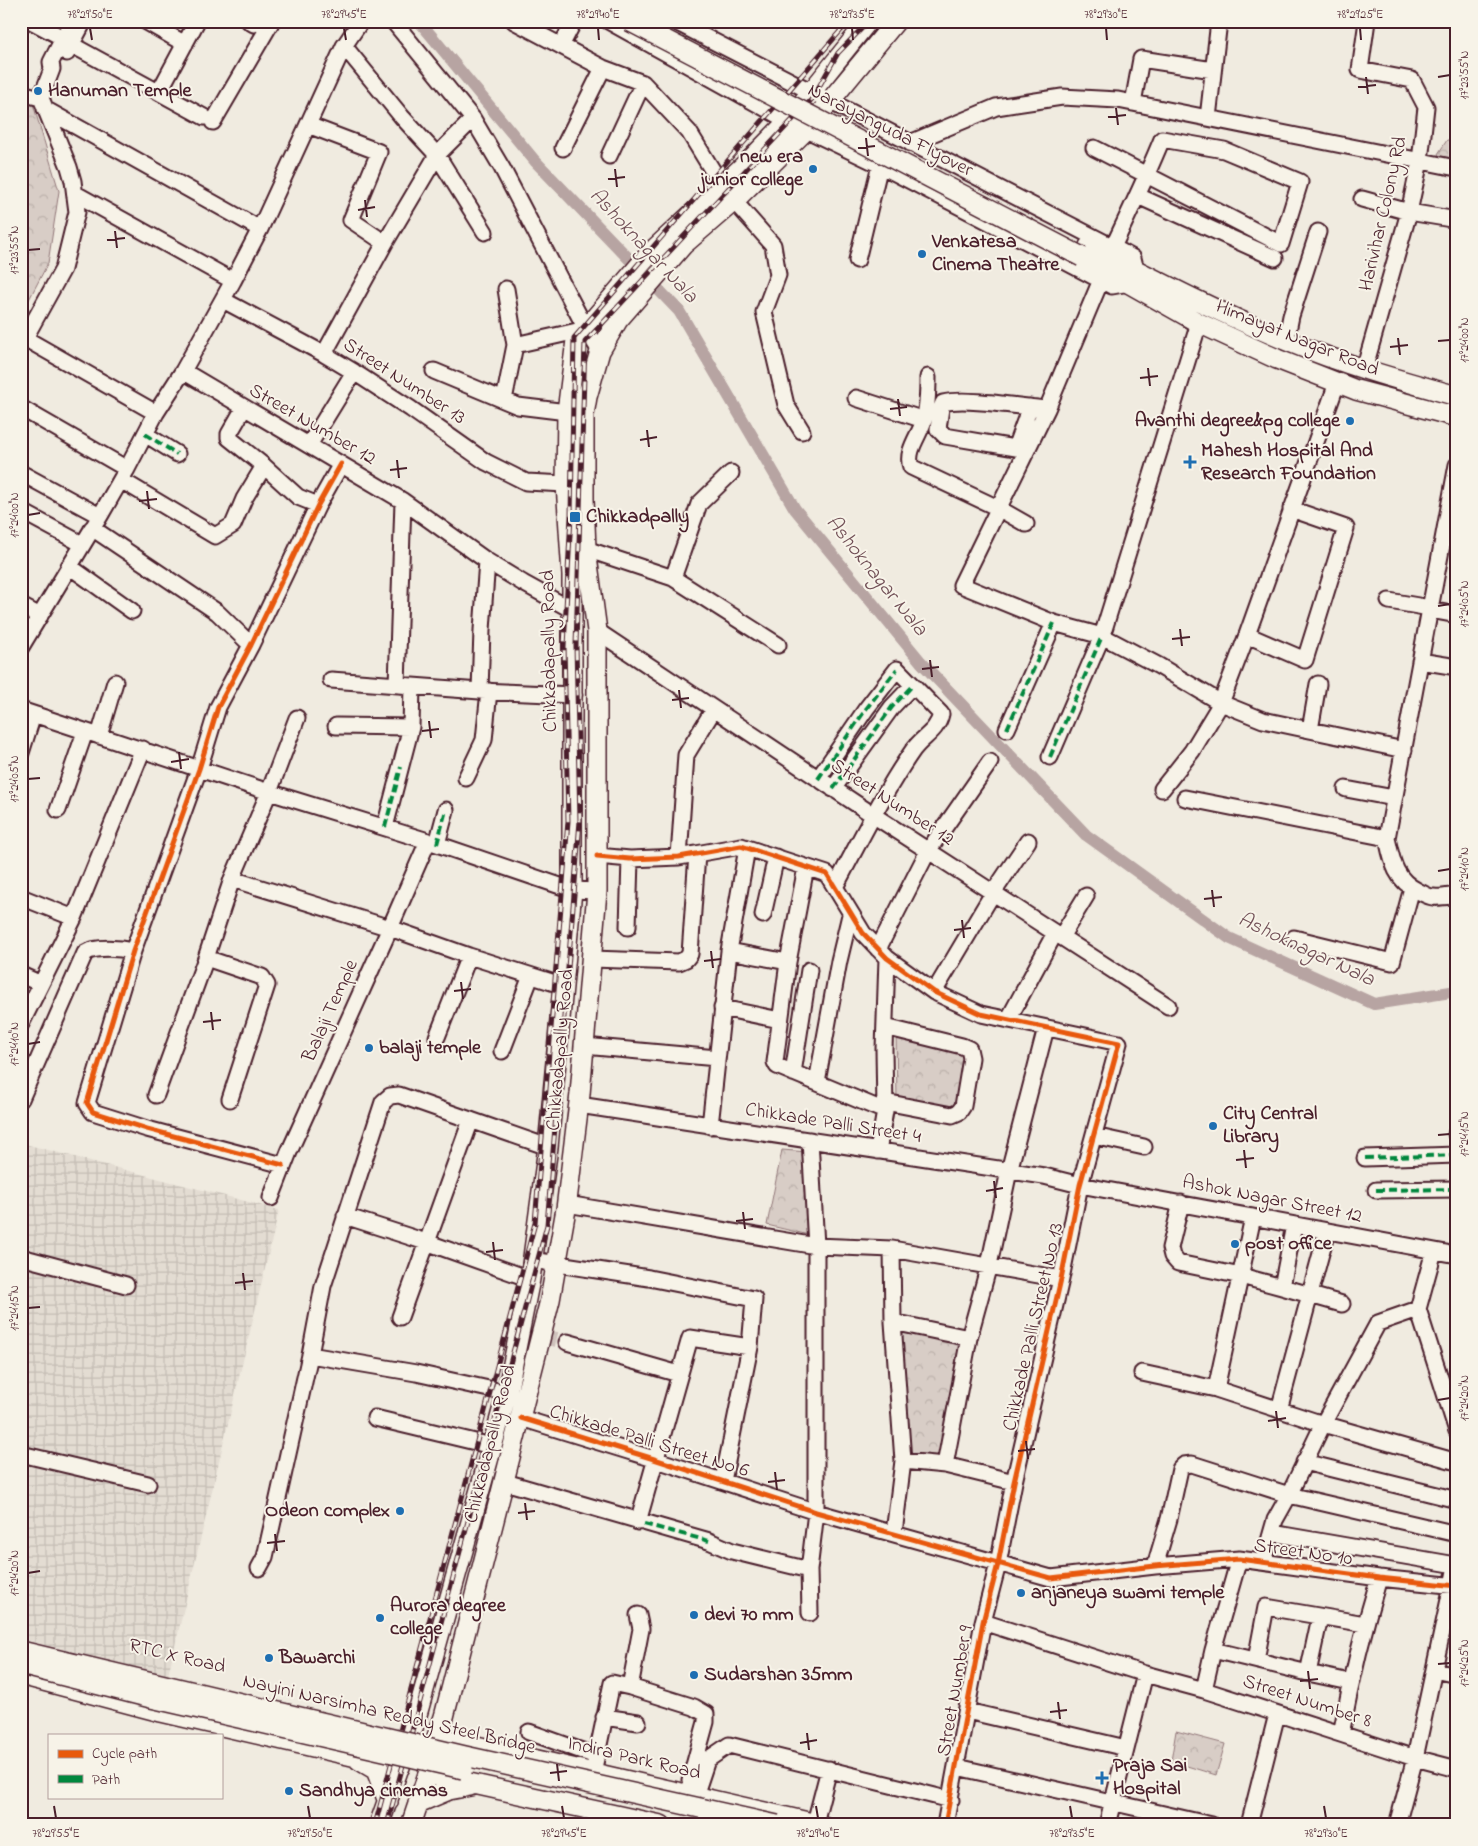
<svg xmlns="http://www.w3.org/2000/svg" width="1478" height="1846" viewBox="0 0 1478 1846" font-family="'Indie Flower',sans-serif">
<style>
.industrial{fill:url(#industrial-grid)}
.park{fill:url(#park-crowns);stroke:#917678}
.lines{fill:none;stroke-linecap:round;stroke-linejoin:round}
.canal{stroke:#b7a4a2;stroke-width:12}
.minor-tunnel{stroke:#cfc2bc;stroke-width:15;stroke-dasharray:15 8;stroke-linecap:butt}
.minor-casing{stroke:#4a1f2b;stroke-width:19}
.major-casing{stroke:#4a1f2b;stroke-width:22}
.minor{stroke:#f7f3e8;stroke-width:15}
.major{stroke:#f7f3e8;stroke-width:19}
.rail-casing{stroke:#4a1f2b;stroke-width:5}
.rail{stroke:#f7f3e8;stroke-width:3;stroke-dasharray:9;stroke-linecap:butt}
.major-bridge-casing{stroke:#4a1f2b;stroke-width:22;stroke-linecap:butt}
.major-bridge{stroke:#f7f3e8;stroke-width:19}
.quiet{stroke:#00873e;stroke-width:4;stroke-dasharray:8 4;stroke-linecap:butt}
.cycleway-casing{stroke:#f7f3e8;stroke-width:8}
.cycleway{stroke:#e8590c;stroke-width:5}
.ticks{fill:none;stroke:#4a1f2b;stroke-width:2}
.poi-dot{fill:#1f6fb2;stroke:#f7f3e8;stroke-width:2}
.labels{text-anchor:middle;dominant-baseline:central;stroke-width:4;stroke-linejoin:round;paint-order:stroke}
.poi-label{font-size:20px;font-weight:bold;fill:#4a1f2b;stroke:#f7f3e8;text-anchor:start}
.street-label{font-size:20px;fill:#4a1f2b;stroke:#f7f3e8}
.water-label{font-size:21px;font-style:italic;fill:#704e55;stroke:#f7f3e8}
.neatline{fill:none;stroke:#4a1f2b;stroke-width:2}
.ticks-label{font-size:12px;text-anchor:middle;fill:#4a1f2b}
</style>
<defs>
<pattern id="industrial-grid" width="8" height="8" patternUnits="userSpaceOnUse" patternTransform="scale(1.25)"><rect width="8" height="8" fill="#e3dcd2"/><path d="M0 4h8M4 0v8" fill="none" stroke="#c4bcb4"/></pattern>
<pattern id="park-crowns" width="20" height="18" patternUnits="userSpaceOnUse" patternTransform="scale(1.25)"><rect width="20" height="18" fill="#d8cdc6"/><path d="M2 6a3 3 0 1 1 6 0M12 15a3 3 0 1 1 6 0" fill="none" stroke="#bbb0aa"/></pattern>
</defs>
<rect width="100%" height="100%" fill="#f0ebe0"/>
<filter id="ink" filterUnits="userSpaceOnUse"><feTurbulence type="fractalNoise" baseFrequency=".02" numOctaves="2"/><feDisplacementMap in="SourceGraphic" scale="10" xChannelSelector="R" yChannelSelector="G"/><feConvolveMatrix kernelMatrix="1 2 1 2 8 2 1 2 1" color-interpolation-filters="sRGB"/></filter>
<g filter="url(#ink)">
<path class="industrial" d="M21,1143L279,1210L168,1675L21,1639Z"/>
<path class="park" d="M33,104L59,191L48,263L21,315V108Z
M1447,140H1457V167L1446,164L1438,154Z
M896,1032L973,1055L958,1108L897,1102Z
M782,1150L808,1152L809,1235L767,1225Z
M896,1329L965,1342L940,1459L904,1454Z
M1176,1731L1225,1744L1216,1775L1171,1761Z"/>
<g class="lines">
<path class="canal" d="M419,21L535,161L679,311L795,509L921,662L1086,835L1229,938L1374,1004L1457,991"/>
<path class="minor-tunnel" d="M542,1336L567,1342"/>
<g class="minor-casing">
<path id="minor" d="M31,21L63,38
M145,21L185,44
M249,21L254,24
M393,21L473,119L502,168L586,329L600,351
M514,21L603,68L643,83L689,132L722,186
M608,21L788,121L880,165L1112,286L1129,283
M674,21L1113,247L1133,258L1136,270
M72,45L204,117
M344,46L402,117L437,155L485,232
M561,46L574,21
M67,53L84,21
M159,92L197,21
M21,93L41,98
M41,98L52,69L51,62L72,21
M1133,103L1141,59L1213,70
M45,109L260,229
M1208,118L1219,21
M213,122L272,21
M308,125L379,152L351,220L385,243
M910,143L996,107L1062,97L1118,100L1451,167
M563,148L603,68
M1094,148L1100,151L1281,244L1300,182L1224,150L1162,139C1147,176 1130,211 1113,247
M609,156L643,83
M76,194L233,281
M1138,196L1275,258
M1362,199L1409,212L1457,220
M734,201L773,245L778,275L764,312L786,405L802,431
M857,260L880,165
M1101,280L1047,409L961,585L1054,623L1102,636L1159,666L1221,703L1263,720L1404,750
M223,300L324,354L354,372L411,409L486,462L526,482L566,484
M26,339L156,413
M1286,341L1291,316L1318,232
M21,345L63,269L77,212L73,181L69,167L41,98
M515,345L586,329
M324,354L385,243L437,155L473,119
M1364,370L1409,212L1420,161L1426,107L1412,80L1360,70L1367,21
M183,371L403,501L487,561L523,583L572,610
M434,371L518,406L567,412
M928,377C928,391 928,406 924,420C920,435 905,451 911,467L998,508L1026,524
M856,398L924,420
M504,400L515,345L506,289
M21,408L127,469
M244,408L229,434V438L264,466L298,497L318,505
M145,434L177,454
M309,445L354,372
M1015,448L1030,407
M1027,450L945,436L938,429L941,408L943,403C965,397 1021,407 1047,409
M1457,465L1387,838C1392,861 1395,880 1418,891C1422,893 1428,897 1433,897C1440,898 1449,896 1457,895
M21,473L100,516
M121,480L215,536L233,525L244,499L264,466
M21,511L82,544
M92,528L217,612L251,645
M586,549L673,578L778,645
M69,566L132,611
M673,578L699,504L731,473
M1389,601L1430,608
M21,606L40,616
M1430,610L1457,615
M597,631L873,815L1168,1006
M1247,635L1305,660L1346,528L1291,509
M21,647L100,516L127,469L156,413L183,371L233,281L260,229L344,46L361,21
M1420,661L1457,667
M331,680L480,691L574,695
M397,685L403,501
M480,691L482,630L487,561
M21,710L269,792L428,841L572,890L597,891
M336,726L411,727
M1007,729L1054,623
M1310,730L1318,684
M99,736L115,682
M21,753L33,715
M1050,757L1102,636L1199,323
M466,778L484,740L489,691
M818,779L866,709L897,669L941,714C937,732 923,736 913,750C883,793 860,841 835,887
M833,789L892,707L913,685
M1162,789L1192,751L1221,703L1247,635L1337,383
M1346,789L1394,798
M1185,798L1387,838
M58,810L85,732
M385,827L411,727L412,686
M437,844L446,810
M597,856L630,859L679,857L741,846L827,874L863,933L887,958L934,992L981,1014L1119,1043L1080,1185L1061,1279L1014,1482L998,1564L983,1622L945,1825
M679,857L686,755L714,709
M806,867L788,962L775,1062L777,1066L885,1111
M232,879L390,928L469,956L564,986
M21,897L74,918
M763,915L776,857
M628,927L630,859
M1061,937L1086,896
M1294,938L1392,962L1412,888
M878,949L928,851L990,762
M729,951L747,848
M206,958L262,977L267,985L230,1099
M592,959L679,962L686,959L690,954L697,854
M21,975L41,984
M934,992L993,893L1028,841
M722,1008L780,1020
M1008,1020L1055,933
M21,1024L74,918L143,749
M437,1037L469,956
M584,1046L717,1058
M502,1051L531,976
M793,1073L809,970
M817,1082L839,961L850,915
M156,1095L206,958L232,879L269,792L297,718
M21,1099L85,953C96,946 120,948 133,951
M885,1102L952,1115L959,1112L963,1106L971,1058L969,1049L962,1046L885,1027
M579,1105L1044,1176L1080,1185L1457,1255
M710,1126L729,951L788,962
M1456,1134L1457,1135
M1094,1136L1144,1147
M878,1151L885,1111L884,1049L887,958
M1365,1158L1457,1155
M283,1165L147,1129L93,1112L87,1103L133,951L199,769L218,707L251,645L318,505L341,464
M1376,1190L1457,1189
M271,1198L289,1152L390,928L428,841
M1181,1203L1170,1248L1172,1256L1178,1263L1241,1276L1282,1287L1294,1225
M567,1204L816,1246L892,1249L1061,1279
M345,1216L426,1242L530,1279
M892,1249L893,1322L903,1461L894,1533
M1434,1251L1418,1309L1457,1431
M21,1257L126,1285
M532,1260L649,1278L754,1299L750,1347L723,1481
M1282,1287L1342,1304
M400,1317L471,1120
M893,1322L969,1338
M567,1342L679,1374
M310,1355L416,1373L507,1393
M1142,1373L1216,1389L1323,1424L1457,1462
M1216,1389L1253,1217
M1279,1410L1327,1231
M375,1418L492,1446
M521,1418L654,1459L816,1512L1051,1578L1155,1566L1239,1559L1379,1578L1457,1586
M21,1454L148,1484
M903,1461L945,1465L1014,1482
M1304,1462L1457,1500
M945,1465L969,1338L989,1265L1009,1171L1046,1028
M505,1482L709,1541L732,1551L809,1570
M638,1522L690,1338L750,1347
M1272,1533L1456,1565
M1263,1562L1275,1520L1289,1495L1323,1424L1378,1323L1418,1309
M1155,1566L1169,1519L1180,1469L1184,1465L1192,1464L1289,1495L1457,1534
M259,1568L265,1557L310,1355L323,1286L383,1102L390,1096L399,1095L548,1147
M810,1613L809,1570L816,1512V1246L810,1140
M983,1622L1145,1674L1204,1690L1415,1758L1457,1769
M1213,1650L1239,1559
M1256,1660L1266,1607L1365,1624
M1434,1670L1457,1675
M1308,1673L1320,1617
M630,1687L694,1707L706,1714V1722L690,1780
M1204,1690L1213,1650L1308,1673L1350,1682
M967,1711L1126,1748
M604,1717L638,1722
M529,1732L596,1756
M1341,1734C1351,1681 1363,1630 1379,1578
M957,1767L1212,1825
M593,1773L612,1683L630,1687L641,1629L638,1615
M695,1796L707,1760L729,1745L951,1800
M815,1823L829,1769
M1107,1825L1145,1674
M1249,1825L1277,1714
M1397,1825L1415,1758L1457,1562"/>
</g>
<g class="major-casing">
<path id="major" d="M1089,246C1154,279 1219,313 1287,341C1342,364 1399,380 1457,396
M1082,257L1199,323L1277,359L1356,390L1457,417
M21,1675L161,1712L400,1767
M437,1737L821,1825
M359,1760L376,1770L388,1802
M428,1774L661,1825
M418,1803L449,1790L470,1786
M379,1825L415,1722L507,1393L530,1279L548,1147L572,890V575L566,484L567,412L576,340L651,252L753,157L788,121L868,21
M411,1825L428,1774L437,1737L444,1717L550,1300L566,1209L580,1094L597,891V631L586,549L584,499V415L587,397L600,351L618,320L683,245L734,201L807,129L896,21"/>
</g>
<use href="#minor" class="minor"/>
<use href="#major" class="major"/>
<g class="rail-casing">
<path id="rail" d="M375,1825L535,1223L568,821L564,646L571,516L574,338L849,21
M387,1825L547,1225L580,821L576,645L585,342L812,99L838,53L869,21"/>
</g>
<use href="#rail" class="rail"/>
<g class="major-bridge-casing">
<path id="major-bridge" d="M629,21L1082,257
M21,1651L465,1756L777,1825
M21,1665L151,1698L463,1769"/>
</g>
<use href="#major-bridge" class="major-bridge"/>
<path class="quiet" d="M145,434L177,454
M1007,729L1054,623
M1050,757L1102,636
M818,779L866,709L897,669
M833,789L892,707L913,685
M385,827L401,767
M437,844L446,810
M1365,1158L1457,1155
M1376,1190L1457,1189
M644,1524L709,1541"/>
<g class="cycleway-casing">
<path id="cycleway" d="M597,856L630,859L679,857L741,846L827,874L863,933L887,958L934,992L981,1014L1119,1043L1080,1185L1061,1279L1014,1482L998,1564L983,1622L945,1825
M283,1165L147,1129L93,1112L87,1103L133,951L199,769L218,707L251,645L318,505L341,464
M521,1418L654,1459L816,1512L1051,1578L1155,1566L1239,1559L1379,1578L1457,1586"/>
</g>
<use href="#cycleway" class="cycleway"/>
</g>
</g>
<path class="ticks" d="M90,28L92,40M344,28L346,40M598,28L599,40M852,28L853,40M1106,28L1107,40M1360,28L1361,40M1366,77L1368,94M1438,77L1450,75M1358,87L1376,85M1116,108L1118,125M1108,117L1126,115M866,138L868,156M858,148L875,146M615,169L617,187M608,179L625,177M365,200L367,217M358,210L375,207M115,231L117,248M107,240L125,238M28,250L40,249M1398,338L1400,355M1438,341L1450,340M1390,347L1408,345M1148,368L1150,386M1140,378L1158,376M898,399L900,416M890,409L907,407M647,430L649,447M640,440L657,437M397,460L399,478M390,470L407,468M147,491L149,509M139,501L157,499M28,515L40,513M1438,606L1450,604M1180,629L1182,646M1172,639L1190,637M930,660L932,677M922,669L939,667M679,690L681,708M672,700L689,698M429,721L431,738M422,731L439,729M179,752L181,769M171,762L189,759M28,779L40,778M1438,871L1450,869M1212,890L1214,907M1204,899L1222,897M962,920L964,938M954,930L971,928M711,951L713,968M704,961L721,959M461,982L463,999M454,991L471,989M211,1012L213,1030M203,1022L221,1020M28,1044L40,1042M1438,1135L1450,1134M1244,1150L1246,1168M1236,1160L1254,1158M994,1181L996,1198M986,1191L1003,1188M743,1212L745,1229M736,1221L753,1219M493,1242L495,1260M486,1252L503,1250M243,1273L245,1290M235,1283L253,1281M28,1308L40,1307M1438,1400L1450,1398M1276,1411L1278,1428M1268,1421L1286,1418M1026,1441L1028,1459M1018,1451L1035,1449M775,1472L777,1490M768,1482L785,1480M525,1503L527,1520M518,1513L535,1511M275,1534L277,1551M267,1543L285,1541M28,1573L40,1571M1438,1664L1450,1663M1308,1671L1310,1689M1300,1681L1318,1679M1058,1702L1060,1719M1050,1712L1067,1710M807,1733L809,1750M800,1743L817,1740M557,1764L559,1781M550,1773L567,1771M54,1806L56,1818M308,1806L310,1818M562,1806L564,1818M816,1806L818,1818M1070,1806L1072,1818M1324,1806L1326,1818"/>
<g class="poi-dot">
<circle cx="38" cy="91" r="5"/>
<circle cx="813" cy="169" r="5"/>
<circle cx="922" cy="254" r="5"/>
<circle cx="1350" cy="421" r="5"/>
<path d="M1187.5 454.5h5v5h5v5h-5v5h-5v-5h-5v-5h5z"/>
<rect x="569" y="511" width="12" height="12" rx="2.5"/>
<circle cx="369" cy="1048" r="5"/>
<circle cx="1213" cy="1126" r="5"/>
<circle cx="1235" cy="1244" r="5"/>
<circle cx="400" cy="1511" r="5"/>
<circle cx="1021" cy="1593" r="5"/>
<circle cx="694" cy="1615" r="5"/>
<circle cx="380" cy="1618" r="5"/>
<circle cx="269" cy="1658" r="5"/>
<circle cx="694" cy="1675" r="5"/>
<path d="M1099.5 1770.5h5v5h5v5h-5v5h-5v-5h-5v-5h5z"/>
<circle cx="289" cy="1791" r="5"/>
</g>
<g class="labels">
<g class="poi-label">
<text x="48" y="91">Hanuman Temple</text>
<text x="803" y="157" text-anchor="end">new era<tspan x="803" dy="23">junior college</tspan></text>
<text x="932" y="242">Venkatesa<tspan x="932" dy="23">Cinema Theatre</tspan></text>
<text x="1340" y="421" text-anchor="end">Avanthi degree&amp;pg college</text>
<text x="1201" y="451">Mahesh Hospital And<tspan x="1201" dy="23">Research Foundation</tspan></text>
<text x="586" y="517">Chikkadpally</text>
<text x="379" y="1048">balaji temple</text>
<text x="1223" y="1114">City Central<tspan x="1223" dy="23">Library</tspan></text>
<text x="1245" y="1244">post office</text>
<text x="390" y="1511" text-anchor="end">Odeon complex</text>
<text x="1031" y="1593">anjaneya swami temple</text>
<text x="390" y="1606">Aurora degree<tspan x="390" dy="23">college</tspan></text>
<text x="704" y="1615">devi 70 mm</text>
<text x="279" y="1658">Bawarchi</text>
<text x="704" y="1675">Sudarshan 35mm</text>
<text x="1113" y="1766">Praja Sai<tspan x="1113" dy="23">Hospital</tspan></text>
<text x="299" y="1791">Sandhya cinemas</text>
</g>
<g class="street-label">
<text transform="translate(890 131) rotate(27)">Narayanguda Flyover</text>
<text transform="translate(1384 214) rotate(-77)">Harivihar Colony Rd</text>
<text transform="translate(1297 339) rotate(22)">Himayat Nagar Road</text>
<text transform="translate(404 382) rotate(33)">Street Number 13</text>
<text transform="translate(312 425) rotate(30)">Street Number 12</text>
<text transform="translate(550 651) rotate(-91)">Chikkadapally Road</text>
<text transform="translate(892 803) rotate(33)">Street Number 12</text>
<text transform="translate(331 1011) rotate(-66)">Balaji Temple</text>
<text transform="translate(561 1050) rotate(-85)">Chikkadapally Road</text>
<text transform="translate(833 1124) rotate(9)">Chikkade Palli Street 4</text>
<text transform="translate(1272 1200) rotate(11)">Ashok Nagar Street 12</text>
<text transform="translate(1034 1327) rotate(-77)">Chikkade Palli Street No 13</text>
<text transform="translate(649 1442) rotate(17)">Chikkade Palli Street No 6</text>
<text transform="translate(491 1444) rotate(-76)">Chikkadapally Road</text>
<text transform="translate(1303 1553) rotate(8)">Street No 10</text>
<text transform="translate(177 1657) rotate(13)">RTC X Road</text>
<text transform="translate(956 1691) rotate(-80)">Street Number 9</text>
<text transform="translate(1307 1702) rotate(18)">Street Number 8</text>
<text transform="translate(389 1715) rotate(13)">Nayini Narsimha Reddy Steel Bridge</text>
<text transform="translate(634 1759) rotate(13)">Indira Park Road</text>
</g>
<g class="water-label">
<text transform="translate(643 246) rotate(47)">Ashoknagar Nala</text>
<text transform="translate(876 576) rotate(51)">Ashoknagar Nala</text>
<text transform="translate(1306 950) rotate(25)">Ashoknagar Nala</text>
</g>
</g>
<rect width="1478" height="1846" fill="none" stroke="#f7f3e8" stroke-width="55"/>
<rect x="48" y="1734" width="175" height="65" fill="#f7f3e8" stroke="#b29e9c"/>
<rect x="58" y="1750" width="25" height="8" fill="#e8590c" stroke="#b29e9c"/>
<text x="92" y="1758" font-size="15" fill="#4a1f2b">Cycle path</text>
<rect x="58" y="1775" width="25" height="8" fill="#00873e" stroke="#b29e9c"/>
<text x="92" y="1784" font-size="15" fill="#4a1f2b">Path</text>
<rect x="28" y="28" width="1422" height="1790" class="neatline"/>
<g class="ticks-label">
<text x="90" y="18">78°29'50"E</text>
<text x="344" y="18">78°29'45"E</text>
<text x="598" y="18">78°29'40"E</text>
<text x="852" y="18">78°29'35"E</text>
<text x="1106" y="18">78°29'30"E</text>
<text x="1360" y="18">78°29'25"E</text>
<text transform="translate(1464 75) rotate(-90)" y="4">17°23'55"N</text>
<text transform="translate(14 250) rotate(-90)" y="4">17°23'55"N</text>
<text transform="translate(1464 340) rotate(-90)" y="4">17°24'00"N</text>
<text transform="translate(14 515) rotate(-90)" y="4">17°24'00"N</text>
<text transform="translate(1464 604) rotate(-90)" y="4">17°24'05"N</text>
<text transform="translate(14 779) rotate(-90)" y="4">17°24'05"N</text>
<text transform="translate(1464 869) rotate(-90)" y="4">17°24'10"N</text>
<text transform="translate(14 1044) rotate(-90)" y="4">17°24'10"N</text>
<text transform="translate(1464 1134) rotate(-90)" y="4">17°24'15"N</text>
<text transform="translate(14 1308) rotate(-90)" y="4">17°24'15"N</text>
<text transform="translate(1464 1398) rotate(-90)" y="4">17°24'20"N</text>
<text transform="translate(14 1573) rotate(-90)" y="4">17°24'20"N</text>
<text transform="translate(1464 1663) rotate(-90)" y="4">17°24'25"N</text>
<text x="56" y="1837">78°29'55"E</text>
<text x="310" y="1837">78°29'50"E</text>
<text x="564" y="1837">78°29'45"E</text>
<text x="818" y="1837">78°29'40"E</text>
<text x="1072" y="1837">78°29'35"E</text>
<text x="1326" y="1837">78°29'30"E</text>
</g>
</svg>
